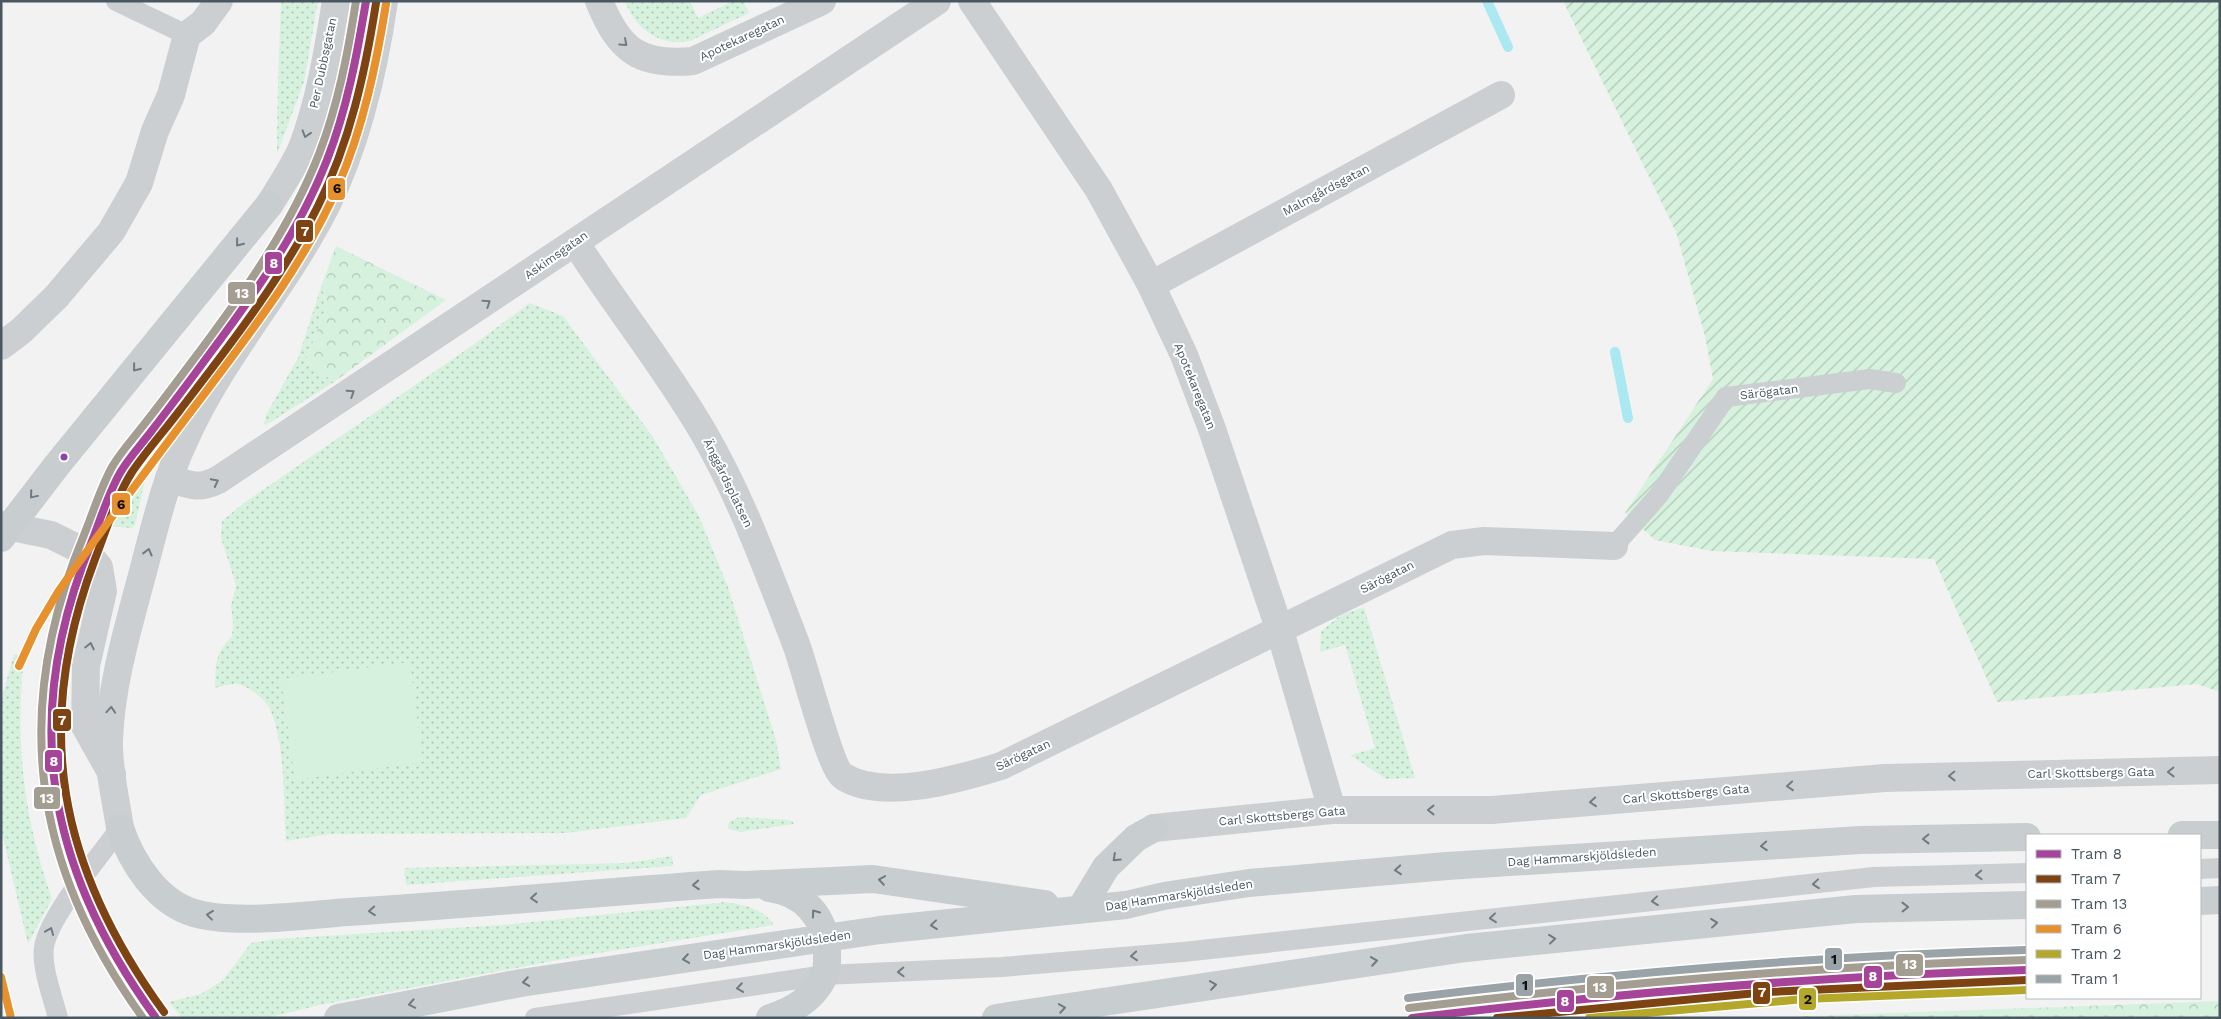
<svg xmlns="http://www.w3.org/2000/svg" width="2221" height="1019" viewBox="0 0 2221 1019" font-family="'Work Sans',sans-serif">
<style>
.grass{fill:url(#grass-dots)}
.forest{fill:url(#forest-crowns)}
.garden{fill:url(#garden-furrows)}
.pitch{fill:#d6f2de}
.lines{fill:none;stroke-linecap:round;stroke-linejoin:round}
.stream{stroke:#aae9f1;stroke-width:10}
.lane{stroke:#cccfd1;stroke-width:20}
.street{stroke:#cccfd1;stroke-width:28}
.secondary{stroke:#cbcfd2;stroke-width:28}
.primary{stroke:#c8cdcf;stroke-width:28}
.tram-1-casing{stroke:#fff;stroke-width:11}
.tram-2-casing{stroke:#fff;stroke-width:11}
.tram-3-casing{stroke:#fff;stroke-width:11}
.tram-4-casing{stroke:#fff;stroke-width:11}
.tram-5-casing{stroke:#fff;stroke-width:11}
.tram-6-casing{stroke:#fff;stroke-width:11}
.tram-1{stroke:#a54499;stroke-width:8}
.tram-2{stroke:#7d4313;stroke-width:8}
.tram-3{stroke:#a39e91;stroke-width:8}
.tram-4{stroke:#e6912d;stroke-width:8}
.tram-5{stroke:#b5a729;stroke-width:8}
.tram-6{stroke:#9aa3a8;stroke-width:8}
.oneway{stroke:#707b82}
.oneway2{stroke:#6f7b82}
.oneway3{stroke:#6e7a81}
.bus-dot{fill:#8e44ad;stroke:#fff;stroke-width:2}
.labels{text-anchor:middle;dominant-baseline:central;stroke-width:4;stroke-linejoin:round;paint-order:stroke}
.street-label{font-size:12px;fill:#485760;stroke:#fff}
.line-badge{stroke:#fff;stroke-width:2}
.badge-label{font-size:14px;text-anchor:middle;font-weight:bold;fill:#fff}
.pale-badge-label{font-size:14px;text-anchor:middle;font-weight:bold;fill:#111}
</style>
<defs>
<pattern id="grass-dots" width="8" height="8" patternUnits="userSpaceOnUse" patternTransform="scale(1.25)"><rect width="8" height="8" fill="#d6f2de"/><path d="M2 2h.1M6 6h.1" fill="none" stroke="#b0c7b7" stroke-width="1.8" stroke-linecap="round"/></pattern>
<pattern id="forest-crowns" width="20" height="18" patternUnits="userSpaceOnUse" patternTransform="scale(1.25)"><rect width="20" height="18" fill="#d6f2de"/><path d="M2 6a3 3 0 1 1 6 0M12 15a3 3 0 1 1 6 0" fill="none" stroke="#b0c7b7"/></pattern>
<pattern id="garden-furrows" width="10" height="10" patternUnits="userSpaceOnUse" patternTransform="scale(1.25)"><rect width="10" height="10" fill="#d6f2de"/><path d="M-1 1l2-2M0 10L10 0M9 11l2-2" fill="none" stroke="#b0c7b7"/></pattern>
</defs>
<rect width="100%" height="100%" fill="#f3f2f2"/>
<path class="grass" d="M281,1H318L304,82L277,154C277,103 279,52 281,1Z
M625,1H690L698,18L733,1H743L749,13L690,41C660,47 635,29 625,1Z
M322,284L326,307L306,361L334,382L266,425L264,424L266,415L298,358Z
M530,303L563,316L653,437L699,516L728,587L776,740L781,769L701,795L686,818L566,833L330,834L286,841C283,800 286,747 270,709C266,700 250,688 241,685C233,682 223,686 215,688C216,665 214,653 232,637L233,623L231,606L236,585L221,538L222,521L244,503L473,345Z
M137,477L145,480L135,525L132,528L109,526Z
M1364,607L1415,778L1386,779L1350,755L1375,748L1345,645L1320,652L1321,631L1341,615Z
M14,654L24,655C15,743 23,815 52,899L28,944L1,829V701Z
M740,817L790,820L795,824L739,832L729,829L728,824L730,821Z
M672,856L673,866L406,885L404,868L628,863Z
M726,902C747,906 761,907 774,925L574,957L320,1005L266,1018H182L169,1002L201,994L223,980L251,943L275,939L502,925Z
M2027,954L1752,971L1751,968Z"/>
<path class="forest" d="M336,246L446,300L334,382L306,361L326,307L322,284Z
M2220,1001V1018H1777L1783,1017Z"/>
<path class="garden" d="M1563,1H2220V692L2197,684L1997,702L1934,559L1711,551L1655,540L1625,513L1713,379L1705,336L1676,232Z"/>
<path class="pitch" d="M410,662L423,762L295,780L281,679Z"/>
<g class="lines">
<path class="stream" d="M1487,1L1508,47
M1615,352L1628,418"/>
<path class="lane" d="M116,1L187,35
M1614,546L1658,496L1726,397L1870,379L1896,383
M2200,869L2220,868
M58,1018C53,998 41,967 44,947C49,916 100,856 120,828
M535,1018L825,975L1002,967L1183,952L1874,877L2027,873"/>
<path class="street" d="M599,1C619,50 639,66 693,61L822,1
M972,1L1099,190L1151,285L1184,355L1212,429L1280,631L1332,810
M575,242C616,306 664,365 702,430C742,498 768,572 796,644C805,667 830,769 844,777C884,801 959,779 1001,766L1452,545L1484,541L1614,546
M1151,285L1501,95
M1,346L21,331L56,297L111,232L139,183L155,131L171,95L187,35L203,23L219,1
M169,478C189,485 198,490 218,480L937,1
M1,525L51,535L87,553L99,567L103,591L86,666L85,726L112,774
M1154,828L1332,810H1492L1885,778L2220,770"/>
<path class="secondary" d="M269,205C281,186 293,168 302,148C320,101 328,50 336,1
M120,828C116,800 108,769 109,740C111,685 127,632 141,579C154,531 164,483 185,439C222,356 285,287 326,206C357,143 374,71 384,1"/>
<path class="primary" d="M1,538L57,465L269,205
M120,828C132,863 157,902 194,913C235,925 306,915 349,912C472,904 595,893 719,884L745,885L873,879L1045,904
M2182,835H2220
M769,888C803,893 824,915 827,949C827,958 828,969 824,976C814,998 792,1011 770,1018
M2200,901L2220,900
M1080,910L1106,867L1136,838L1154,828
M338,1018L521,983L880,930L1126,905L1164,896L1249,883L1447,866L1860,840L2027,837
M996,1018L1466,948L1856,909L2027,905"/>
<g class="tram-1-casing">
<path id="tram-1" d="M156,1018C45,866 20,716 92,541C101,518 108,494 120,473C128,459 140,446 150,433C170,407 189,382 208,356C254,295 299,232 327,160C347,109 357,55 366,1
M1412,1018C1617,993 1821,976 2027,970"/>
</g>
<g class="tram-2-casing">
<path id="tram-2" d="M164,1012C59,868 31,728 95,559C106,531 116,497 132,472C147,450 165,430 180,410C230,345 281,280 318,206C350,142 365,73 376,3
M1497,1018L1767,992L2027,980"/>
</g>
<g class="tram-3-casing">
<path id="tram-3" d="M1409,1008C1615,983 1819,966 2027,960
M143,1018C32,865 11,710 84,535C93,513 100,489 112,467C120,453 132,440 142,427C162,402 181,376 200,351C246,289 291,226 319,154C338,105 348,53 356,1"/>
</g>
<g class="tram-4-casing">
<path id="tram-4" d="M19,666L36,629L58,592C106,523 157,456 208,389C256,325 306,260 338,186C363,128 376,66 386,4
M1,977L11,1018"/>
</g>
<g class="tram-5-casing">
<path id="tram-5" d="M1589,1018L1805,999L2027,990"/>
</g>
<g class="tram-6-casing">
<path id="tram-6" d="M1408,998C1614,973 1819,956 2026,950"/>
</g>
<use href="#tram-1" class="tram-1"/>
<use href="#tram-2" class="tram-2"/>
<use href="#tram-3" class="tram-3"/>
<use href="#tram-4" class="tram-4"/>
<use href="#tram-5" class="tram-5"/>
<use href="#tram-6" class="tram-6"/>
</g>
<defs><path id="oneway-chevron" d="M-2-3.5L2.5 0L-2 3.5" fill="none" stroke-width="1.6" stroke-linecap="round" stroke-linejoin="round" transform="scale(1.25)"/></defs>
<g class="oneway">
<use href="#oneway-chevron" transform="translate(624 43) rotate(42)"/>
<use href="#oneway-chevron" transform="translate(487 303) rotate(-34)"/>
<use href="#oneway-chevron" transform="translate(351 393) rotate(-33)"/>
<use href="#oneway-chevron" transform="translate(215 482) rotate(-27)"/>
<use href="#oneway-chevron" transform="translate(90 646) rotate(-77)"/>
<use href="#oneway-chevron" transform="translate(2171 772) rotate(179)"/>
<use href="#oneway-chevron" transform="translate(1952 776) rotate(179)"/>
<use href="#oneway-chevron" transform="translate(1790 786) rotate(175)"/>
<use href="#oneway-chevron" transform="translate(1593 802) rotate(175)"/>
<use href="#oneway-chevron" transform="translate(1431 810) rotate(180)"/>
<use href="#oneway-chevron" transform="translate(1979 875) rotate(178)"/>
<use href="#oneway-chevron" transform="translate(1816 884) rotate(174)"/>
<use href="#oneway-chevron" transform="translate(1655 901) rotate(174)"/>
<use href="#oneway-chevron" transform="translate(1493 918) rotate(174)"/>
<use href="#oneway-chevron" transform="translate(50 931) rotate(-68)"/>
<use href="#oneway-chevron" transform="translate(1134 956) rotate(175)"/>
<use href="#oneway-chevron" transform="translate(901 972) rotate(178)"/>
<use href="#oneway-chevron" transform="translate(740 988) rotate(172)"/>
</g>
<g class="oneway2">
<use href="#oneway-chevron" transform="translate(306 134) rotate(107)"/>
<use href="#oneway-chevron" transform="translate(148 552) rotate(-76)"/>
<use href="#oneway-chevron" transform="translate(111 710) rotate(-86)"/>
</g>
<g class="oneway3">
<use href="#oneway-chevron" transform="translate(239 243) rotate(129)"/>
<use href="#oneway-chevron" transform="translate(136 368) rotate(129)"/>
<use href="#oneway-chevron" transform="translate(33 495) rotate(130)"/>
<use href="#oneway-chevron" transform="translate(1926 839) rotate(179)"/>
<use href="#oneway-chevron" transform="translate(1764 846) rotate(176)"/>
<use href="#oneway-chevron" transform="translate(1116 858) rotate(137)"/>
<use href="#oneway-chevron" transform="translate(1398 870) rotate(175)"/>
<use href="#oneway-chevron" transform="translate(882 880) rotate(-172)"/>
<use href="#oneway-chevron" transform="translate(696 885) rotate(176)"/>
<use href="#oneway-chevron" transform="translate(534 898) rotate(175)"/>
<use href="#oneway-chevron" transform="translate(1905 907) rotate(-1)"/>
<use href="#oneway-chevron" transform="translate(372 911) rotate(176)"/>
<use href="#oneway-chevron" transform="translate(815 913) rotate(-126)"/>
<use href="#oneway-chevron" transform="translate(210 915) rotate(-173)"/>
<use href="#oneway-chevron" transform="translate(1714 923) rotate(-6)"/>
<use href="#oneway-chevron" transform="translate(934 925) rotate(174)"/>
<use href="#oneway-chevron" transform="translate(1552 939) rotate(-6)"/>
<use href="#oneway-chevron" transform="translate(686 959) rotate(172)"/>
<use href="#oneway-chevron" transform="translate(1374 961) rotate(-8)"/>
<use href="#oneway-chevron" transform="translate(526 982) rotate(171)"/>
<use href="#oneway-chevron" transform="translate(1213 985) rotate(-8)"/>
<use href="#oneway-chevron" transform="translate(412 1004) rotate(169)"/>
<use href="#oneway-chevron" transform="translate(1062 1008) rotate(-9)"/>
</g>
<circle class="bus-dot" cx="64" cy="457" r="4.5"/>
<g class="labels">
<g class="street-label">
<text transform="translate(742 38) rotate(-25)">Apotekaregatan</text>
<text transform="translate(323 63) rotate(-78)">Per Dubbsgatan</text>
<text transform="translate(1326 190) rotate(-28)">Malmgårdsgatan</text>
<text transform="translate(556 255) rotate(-35)">Askimsgatan</text>
<text transform="translate(1195 386) rotate(68)">Apotekaregatan</text>
<text transform="translate(1769 392) rotate(-7)">Särögatan</text>
<text transform="translate(728 483) rotate(64)">Änggårdsplatsen</text>
<text transform="translate(1387 577) rotate(-27)">Särögatan</text>
<text transform="translate(1023 755) rotate(-25)">Särögatan</text>
<text transform="translate(2091 773) rotate(-1)">Carl Skottsbergs Gata</text>
<text transform="translate(1686 794) rotate(-5)">Carl Skottsbergs Gata</text>
<text transform="translate(1282 816) rotate(-5)">Carl Skottsbergs Gata</text>
<text transform="translate(1582 857) rotate(-4)">Dag Hammarskjöldsleden</text>
<text transform="translate(1179 895) rotate(-9)">Dag Hammarskjöldsleden</text>
<text transform="translate(777 945) rotate(-8)">Dag Hammarskjöldsleden</text>
</g>
</g>
<g class="line-badge">
<rect x="327" y="177" width="19" height="24" rx="5" fill="#e6912d"/>
<rect x="295" y="219" width="19" height="24" rx="5" fill="#7d4313"/>
<rect x="264" y="251" width="19" height="24" rx="5" fill="#a54499"/>
<rect x="227" y="281" width="29" height="24" rx="5" fill="#a39e91"/>
<rect x="111" y="492" width="20" height="24" rx="5" fill="#e6912d"/>
<rect x="52" y="708" width="20" height="24" rx="5" fill="#7d4313"/>
<rect x="44" y="749" width="19" height="24" rx="5" fill="#a54499"/>
<rect x="33" y="786" width="28" height="24" rx="5" fill="#a39e91"/>
<rect x="1824" y="947" width="19" height="24" rx="5" fill="#9aa3a8"/>
<rect x="1895" y="953" width="29" height="24" rx="5" fill="#a39e91"/>
<rect x="1863" y="965" width="20" height="24" rx="5" fill="#a54499"/>
<rect x="1515" y="973" width="19" height="24" rx="5" fill="#9aa3a8"/>
<rect x="1586" y="975" width="29" height="24" rx="5" fill="#a39e91"/>
<rect x="1752" y="981" width="19" height="24" rx="5" fill="#7d4313"/>
<rect x="1798" y="987" width="19" height="24" rx="5" fill="#b5a729"/>
<rect x="1556" y="989" width="19" height="24" rx="5" fill="#a54499"/>
</g>
<g class="badge-label">
<text x="305" y="236">7</text>
<text x="274" y="268">8</text>
<text x="242" y="298">13</text>
<text x="62" y="725">7</text>
<text x="54" y="766">8</text>
<text x="47" y="803">13</text>
<text x="1910" y="969">13</text>
<text x="1873" y="981">8</text>
<text x="1600" y="992">13</text>
<text x="1762" y="997">7</text>
<text x="1565" y="1006">8</text>
</g>
<g class="pale-badge-label">
<text x="337" y="193">6</text>
<text x="121" y="509">6</text>
<text x="1834" y="964">1</text>
<text x="1525" y="990">1</text>
<text x="1808" y="1004">2</text>
</g>
<rect width="2221" height="1019" fill="none" stroke="#485760" stroke-width="5"/>
<rect x="2026" y="834" width="175" height="165" fill="#ffffff" stroke="#b6bcbf"/>
<rect x="2036" y="850" width="25" height="8" fill="#a54499" stroke="#b6bcbf"/>
<text x="2071" y="859" font-size="15" fill="#485760">Tram 8</text>
<rect x="2036" y="875" width="25" height="8" fill="#7d4313" stroke="#b6bcbf"/>
<text x="2071" y="884" font-size="15" fill="#485760">Tram 7</text>
<rect x="2036" y="900" width="25" height="8" fill="#a39e91" stroke="#b6bcbf"/>
<text x="2071" y="909" font-size="15" fill="#485760">Tram 13</text>
<rect x="2036" y="925" width="25" height="8" fill="#e6912d" stroke="#b6bcbf"/>
<text x="2071" y="934" font-size="15" fill="#485760">Tram 6</text>
<rect x="2036" y="950" width="25" height="8" fill="#b5a729" stroke="#b6bcbf"/>
<text x="2071" y="959" font-size="15" fill="#485760">Tram 2</text>
<rect x="2036" y="975" width="25" height="8" fill="#9aa3a8" stroke="#b6bcbf"/>
<text x="2071" y="984" font-size="15" fill="#485760">Tram 1</text>
</svg>
